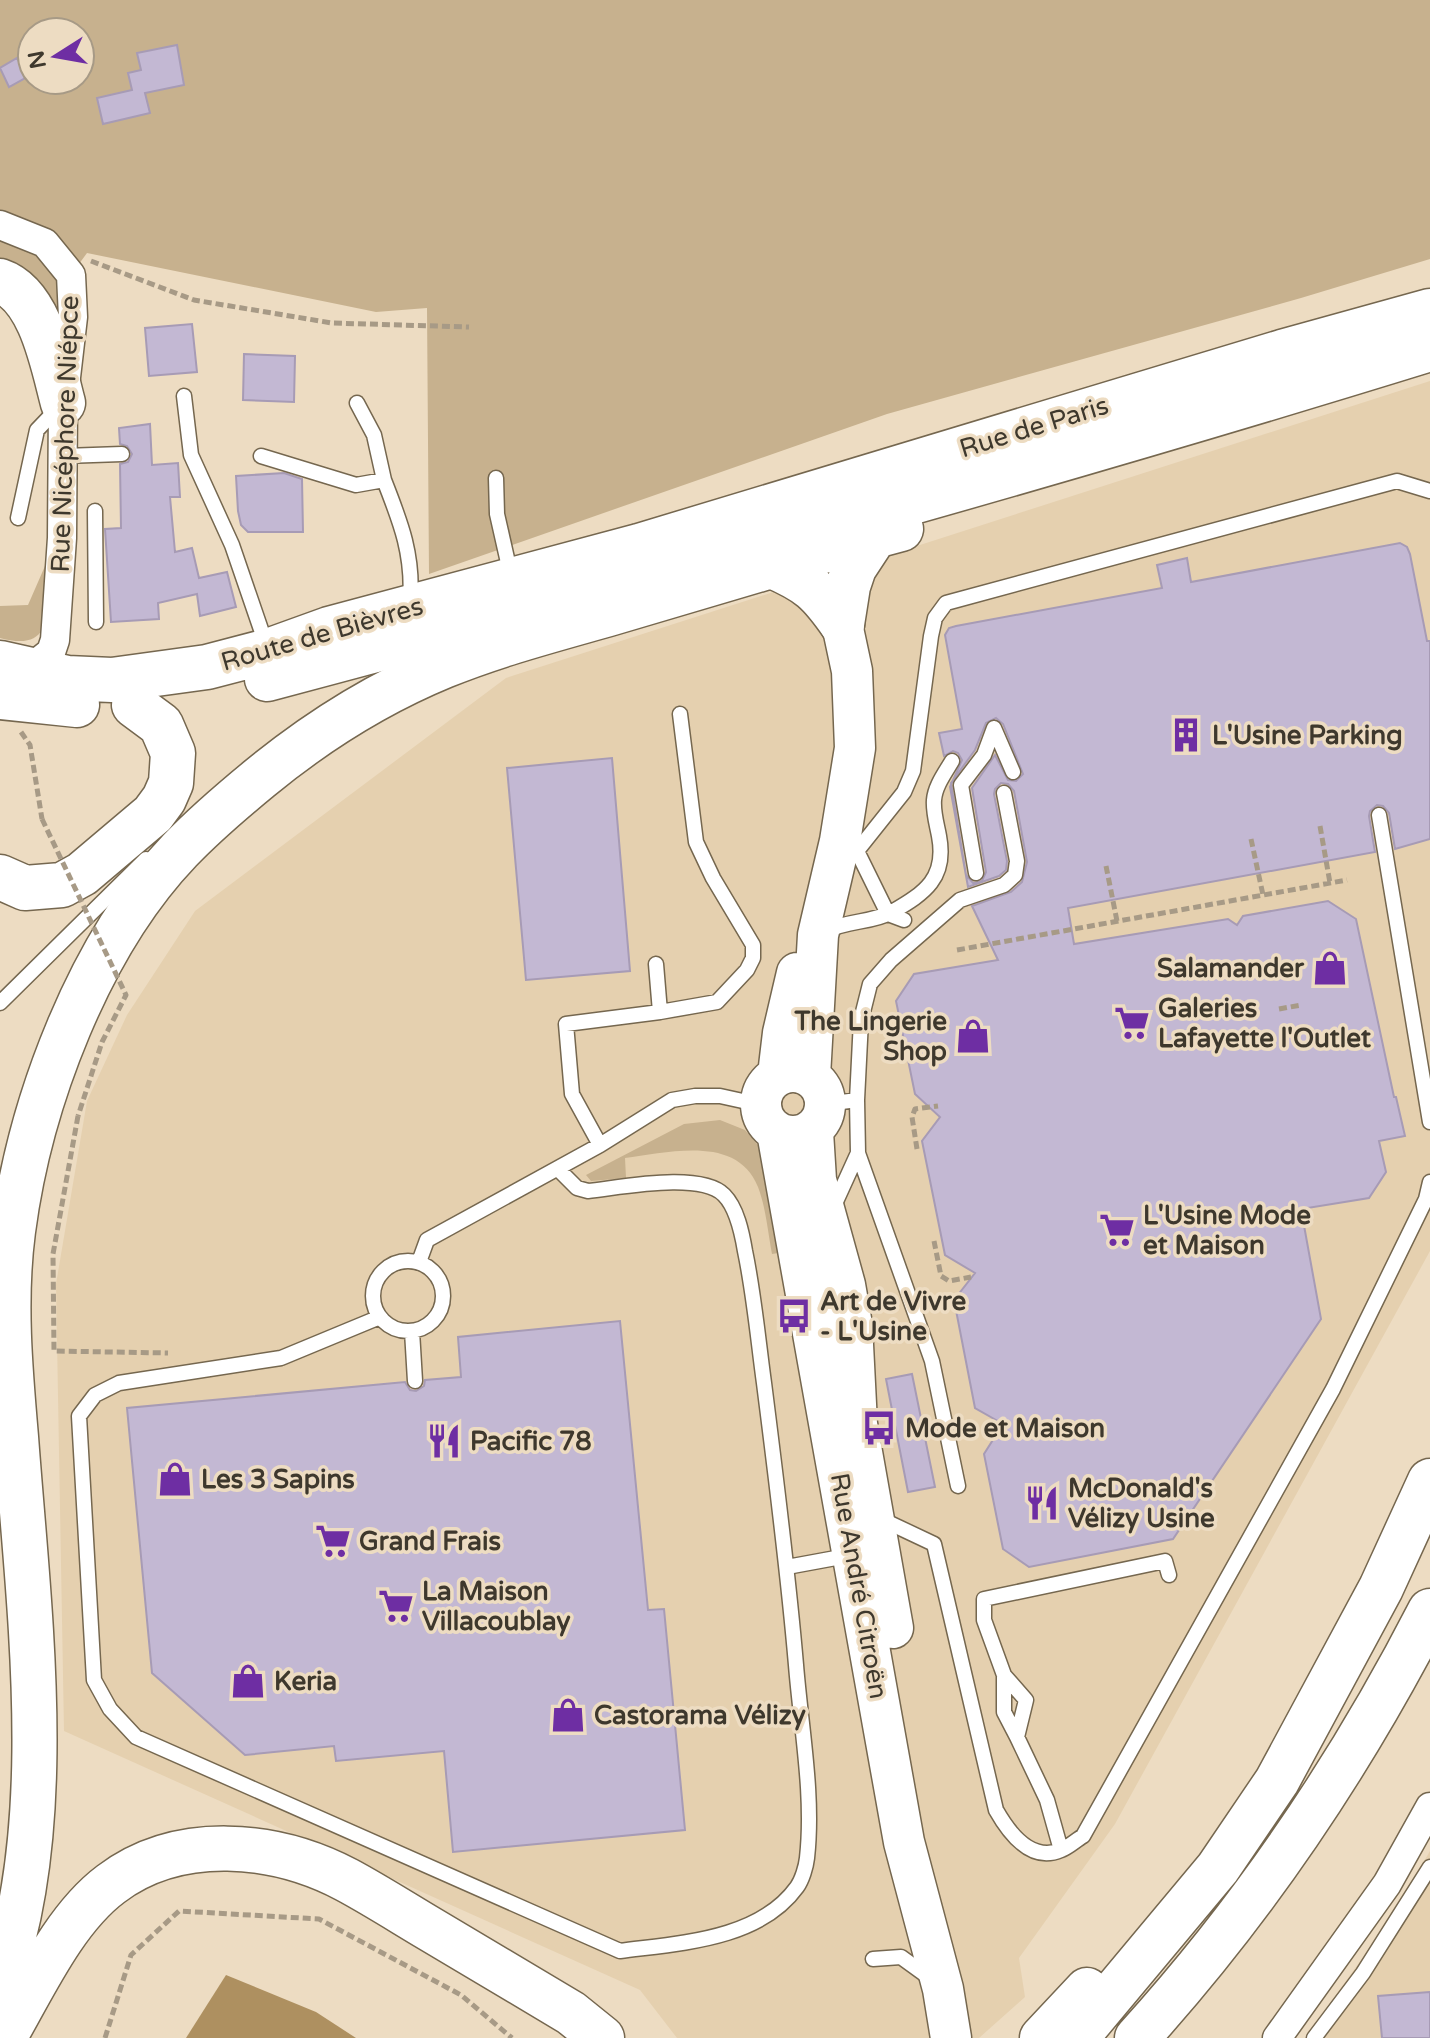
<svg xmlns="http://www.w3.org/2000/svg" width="1430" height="2038" viewBox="0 0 1430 2038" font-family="'Varela Round',sans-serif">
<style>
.built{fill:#e5d0af}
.green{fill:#c7b18e;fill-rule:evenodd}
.water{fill:#ae9060}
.building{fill:#c3b8d3;stroke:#a79bb5;stroke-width:2;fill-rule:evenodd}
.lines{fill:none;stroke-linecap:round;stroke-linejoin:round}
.lane-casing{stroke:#75674f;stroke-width:17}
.street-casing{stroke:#75674f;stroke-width:31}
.secondary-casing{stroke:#75674f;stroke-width:43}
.primary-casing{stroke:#75674f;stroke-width:47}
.highway-casing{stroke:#75674f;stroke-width:47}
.path{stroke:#a79a86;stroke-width:5;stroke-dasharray:8 4;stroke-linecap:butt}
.lane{stroke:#fff;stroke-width:14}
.street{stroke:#fff;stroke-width:28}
.secondary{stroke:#fff;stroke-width:40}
.primary{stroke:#fff;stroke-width:44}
.highway{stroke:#fff;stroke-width:44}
.path-bridge{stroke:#a79a86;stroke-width:5;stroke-dasharray:8 4;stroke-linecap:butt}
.labels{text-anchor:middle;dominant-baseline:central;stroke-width:7;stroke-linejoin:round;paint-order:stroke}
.street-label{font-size:26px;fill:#3e382d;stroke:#eddcc2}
.poi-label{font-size:26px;font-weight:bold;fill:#3e382d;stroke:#eddcc2;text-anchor:start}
</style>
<rect width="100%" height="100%" fill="#eddcc2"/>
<path class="built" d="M1430,381V1251L1115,1824L1019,1958L1025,1997L979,2038H677L640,1990L64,1731L56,1284L87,1101L127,1015L195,911L506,678Z
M1430,1851V2038H1305L1389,1921Z"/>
<path class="green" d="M0,0H1430V259L1301,298L887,414L429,574L427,308L376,312L87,253L65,283L60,355L0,269ZM32,32H80V80H32Z
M45,566C47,605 58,654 0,638V606L28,605Z
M720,1120L745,1130L763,1151L785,1252L772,1254C768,1233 766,1208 758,1187C737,1134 668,1153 625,1158L626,1178L591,1181L586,1175L684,1124Z"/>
<path class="water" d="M226,1975L316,2012L356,2038H186Z"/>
<path class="building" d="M177,45L184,85L145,93L150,113L103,124L97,98L132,90L128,73L141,70L137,53Z
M17,58L27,77L9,87L0,68Z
M192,324L197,372L149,376L145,328Z
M244,354L295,356L294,402L243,400Z
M150,424L152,465L178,463L180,497H170L175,552L192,548L199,578L227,572L236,607L200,616L197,594L158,603L159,619L111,622L105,529L121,528L120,464L128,462L132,454L127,446L120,444L119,428Z
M284,473L302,479L303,532H248L241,525L238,511L236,476Z
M1400,543L1407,547L1410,554L1427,641H1430V839L1395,849L1389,813L1383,806L1377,805L1370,811L1369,816L1375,852L1068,908L1074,944L1228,919L1237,925L1243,916L1328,901L1356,919L1394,1097H1396L1405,1136L1379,1141L1386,1172L1369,1198L1301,1209L1321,1319L1173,1539L1029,1567L1003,1549L984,1454L1003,1424L975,1408L954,1300L975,1273L945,1255L922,1141L940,1117L915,1094L896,1001L914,974L998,960L972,906L1011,892L1022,882L1027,862L1014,791L1008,784L1001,783L995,789L994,794L1007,861L1006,870L999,876L968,887L950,787L962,760L958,753L953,751L944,756L939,733L962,729L945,635L949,628L956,626L1162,588L1157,565L1187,558L1191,582ZM996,718L1003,724L1023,774L1016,781L1008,780L995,755L972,788L986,872L982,881L973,883L966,875L951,783L975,750L986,723Z
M612,758L630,971L526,980L507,768Z
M620,1321L648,1610L664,1609L685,1830L453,1852L444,1751L336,1761L334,1746L245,1755L152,1673L127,1408L405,1382L410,1390L416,1391L424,1386L425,1380L461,1377L458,1337Z
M912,1374L935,1487L908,1492L886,1379Z
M1430,1992V2038H1382L1378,1996Z"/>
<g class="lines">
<g class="lane-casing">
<path id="lane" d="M184,396L191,455L232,545L267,647
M357,403L374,435L384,480
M64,456L122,454
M261,456L356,485L384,480C401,523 414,556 410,604
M496,478L497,514L511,576
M95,511L96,622
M18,518L37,430L60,406
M994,728L1013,772
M1379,815L1430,1122
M850,847L857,851L888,914L904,920
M857,851L904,792L913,771L931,636L935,618L946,603L1397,481L1430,491
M976,873L961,785L984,755L994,728
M827,931C847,920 872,923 892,912C925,893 947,878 939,836C937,825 933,812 934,800C935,786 945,773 952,761
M0,1003L146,859
M660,1012L717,1002L747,970L753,958V945L713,878L696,842L680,714
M826,1104L857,1100
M600,1145L572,1094L566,1024L660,1012L656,964
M858,1153L932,1361L958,1486
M833,1208L858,1153L857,1100L861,1020L870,984L891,960L960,900L1004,885L1015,875L1017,861L1004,793
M373 1296a35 35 0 1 1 70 0a35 35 0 1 1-70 0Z
M419,1262L427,1240L600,1145L672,1100L695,1096H720L761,1105
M380,1317L281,1358L119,1383L95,1395L79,1416L94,1680L110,1709L136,1737L620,1951C680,1943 759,1940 797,1887C802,1880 806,1867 807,1858C814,1795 801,1728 796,1665C788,1571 776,1477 764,1383C758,1339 754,1294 745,1251C742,1233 737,1208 724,1195C700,1171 619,1188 588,1191L577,1188L558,1169
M412,1331L415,1381
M881,1519L934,1544L996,1810C1009,1833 1031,1863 1061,1850C1069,1847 1076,1840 1083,1836L1333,1389L1426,1199L1430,1182
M787,1567L852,1555
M1004,1675V1712L1017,1737
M1061,1850L1047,1800L1017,1737L1026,1700L1004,1675L984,1620V1599L1165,1561L1169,1575
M873,1959L901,1957L930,1978
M1314,2038L1363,1973L1430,1867"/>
</g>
<g class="street-casing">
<path id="street" d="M0,225L45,243L71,275L73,317L63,403L62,538L55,640L51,652L27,671
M1277,2038L1387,1884L1430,1807"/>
</g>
<g class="secondary-casing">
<path id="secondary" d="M761 1104a32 32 0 1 1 64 0a32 32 0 1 1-64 0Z
M778,1075L783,1033L797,973
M810,1076L818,935L840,841L855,748L852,671L842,624
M777,1132L904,1842L943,1989L951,2038
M813,1132L816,1180L845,1285L852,1325L857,1424L893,1628"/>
</g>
<g class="primary-casing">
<path id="primary" d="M842,624L848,586L854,568L875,536L901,529
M0,663L67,678L112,680L207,667L268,651L329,629L639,546L1282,352L1430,311
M267,679C657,575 1045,468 1430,349
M0,697L77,705"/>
</g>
<g class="highway-casing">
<path id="highway" d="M0,281C41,295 53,366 63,403
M772,566C809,582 819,591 842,624
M0,877L25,888L62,885L82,874L153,814L164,799L171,783L173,753L161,725L134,705
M0,1982C58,1823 28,1603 16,1437C10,1369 4,1299 13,1231C30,1102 89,945 180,850C205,824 232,801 260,778C316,732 376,694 444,666C498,644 556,629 612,613C700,587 787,561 875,536
M4,2038C33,1988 64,1919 111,1884C179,1833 275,1842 347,1880C375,1895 403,1913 430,1929C477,1957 524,1985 571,2013L602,2038
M1042,2038L1087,1990
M1076,2038L1218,1868L1277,1781L1381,1588L1430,1481
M1137,2038C1253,1910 1351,1765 1430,1611"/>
</g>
<path class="path" d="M91,261L194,300L332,323L469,327
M21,732L30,745L42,819
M1320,826L1330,883
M1251,839L1263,895
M1106,866L1117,921
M957,950L1347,880
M1270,972L1293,968
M1279,1009L1301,1005
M78,1116L53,1254L54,1351L168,1353
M917,1149L912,1117L915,1109L938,1106
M934,1241L941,1276L949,1281L971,1277
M105,2038L131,1955L179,1911L319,1919L461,1995L512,2038"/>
<use href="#lane" class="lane"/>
<use href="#street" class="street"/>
<use href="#secondary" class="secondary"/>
<use href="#primary" class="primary"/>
<use href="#highway" class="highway"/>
<path class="path-bridge" d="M42,819L126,995L102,1042L78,1116"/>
</g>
<defs>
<g id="building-bare" transform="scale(2.76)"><path d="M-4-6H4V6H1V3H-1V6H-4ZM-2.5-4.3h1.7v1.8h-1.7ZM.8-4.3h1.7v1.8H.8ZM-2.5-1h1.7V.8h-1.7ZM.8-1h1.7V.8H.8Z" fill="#6e2ea3" stroke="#eddcc2" stroke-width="2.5" paint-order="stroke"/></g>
<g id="shop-bare" transform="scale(2.76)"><path d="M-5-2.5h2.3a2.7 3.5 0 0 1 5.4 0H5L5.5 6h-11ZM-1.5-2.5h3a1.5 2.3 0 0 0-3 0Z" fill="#6e2ea3" stroke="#eddcc2" stroke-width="2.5" paint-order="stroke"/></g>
<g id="supermarket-bare" transform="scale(2.76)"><path d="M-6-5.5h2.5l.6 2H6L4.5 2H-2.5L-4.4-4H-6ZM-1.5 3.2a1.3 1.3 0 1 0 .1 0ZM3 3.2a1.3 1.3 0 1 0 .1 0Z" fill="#6e2ea3" stroke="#eddcc2" stroke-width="2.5" paint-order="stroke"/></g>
<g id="bus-bare" transform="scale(2.76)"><path d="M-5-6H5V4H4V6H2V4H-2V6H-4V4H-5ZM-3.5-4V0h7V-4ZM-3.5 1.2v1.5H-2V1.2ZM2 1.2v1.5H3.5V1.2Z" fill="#6e2ea3" stroke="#eddcc2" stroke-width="2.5" paint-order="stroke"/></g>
<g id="restaurant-bare" transform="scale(2.76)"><path d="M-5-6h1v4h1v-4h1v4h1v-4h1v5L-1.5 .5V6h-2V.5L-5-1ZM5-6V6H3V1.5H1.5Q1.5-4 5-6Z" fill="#6e2ea3" stroke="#eddcc2" stroke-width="2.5" paint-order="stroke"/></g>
</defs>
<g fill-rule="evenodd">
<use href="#building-bare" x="1186" y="735"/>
<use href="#shop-bare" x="1330" y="968"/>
<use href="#supermarket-bare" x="1132" y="1023"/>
<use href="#shop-bare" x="973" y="1036"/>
<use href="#supermarket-bare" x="1117" y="1230"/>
<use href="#bus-bare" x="794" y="1316"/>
<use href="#bus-bare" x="879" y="1428"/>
<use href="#restaurant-bare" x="444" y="1441"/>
<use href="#shop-bare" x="175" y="1479"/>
<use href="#restaurant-bare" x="1042" y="1503"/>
<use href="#supermarket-bare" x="333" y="1541"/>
<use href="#supermarket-bare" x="396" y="1606"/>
<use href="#shop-bare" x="248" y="1681"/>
<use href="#shop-bare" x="568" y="1715"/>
</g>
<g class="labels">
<g class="street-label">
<text transform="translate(1034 427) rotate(-17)">Rue de Paris</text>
<text transform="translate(65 434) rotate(-88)">Rue Nicéphore Niépce</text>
<text transform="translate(322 634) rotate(-16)">Route de Bièvres</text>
<text transform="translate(859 1586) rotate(80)">Rue André Citroën</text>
</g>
<g class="poi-label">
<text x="1212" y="735">L'Usine Parking</text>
<text x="1304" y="968" text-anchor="end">Salamander</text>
<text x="1158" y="1008">Galeries<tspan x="1158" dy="30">Lafayette l'Outlet</tspan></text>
<text x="947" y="1021" text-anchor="end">The Lingerie<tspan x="947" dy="30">Shop</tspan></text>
<text x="1143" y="1215">L'Usine Mode<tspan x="1143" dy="30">et Maison</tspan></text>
<text x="820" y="1301">Art de Vivre<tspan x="820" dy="30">- L'Usine</tspan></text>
<text x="905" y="1428">Mode et Maison</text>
<text x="470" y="1441">Pacific 78</text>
<text x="201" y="1479">Les 3 Sapins</text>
<text x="1068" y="1488">McDonald's<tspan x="1068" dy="30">Vélizy Usine</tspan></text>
<text x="359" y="1541">Grand Frais</text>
<text x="422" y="1591">La Maison<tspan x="422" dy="30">Villacoublay</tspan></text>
<text x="274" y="1681">Keria</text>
<text x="594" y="1715">Castorama Vélizy</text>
</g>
</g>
<g transform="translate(56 56) rotate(259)"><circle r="38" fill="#eddcc2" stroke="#a79a86" stroke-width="2"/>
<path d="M0-6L14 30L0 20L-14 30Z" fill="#6e2ea3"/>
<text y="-12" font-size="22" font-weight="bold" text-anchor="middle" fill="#3e382d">N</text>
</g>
</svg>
